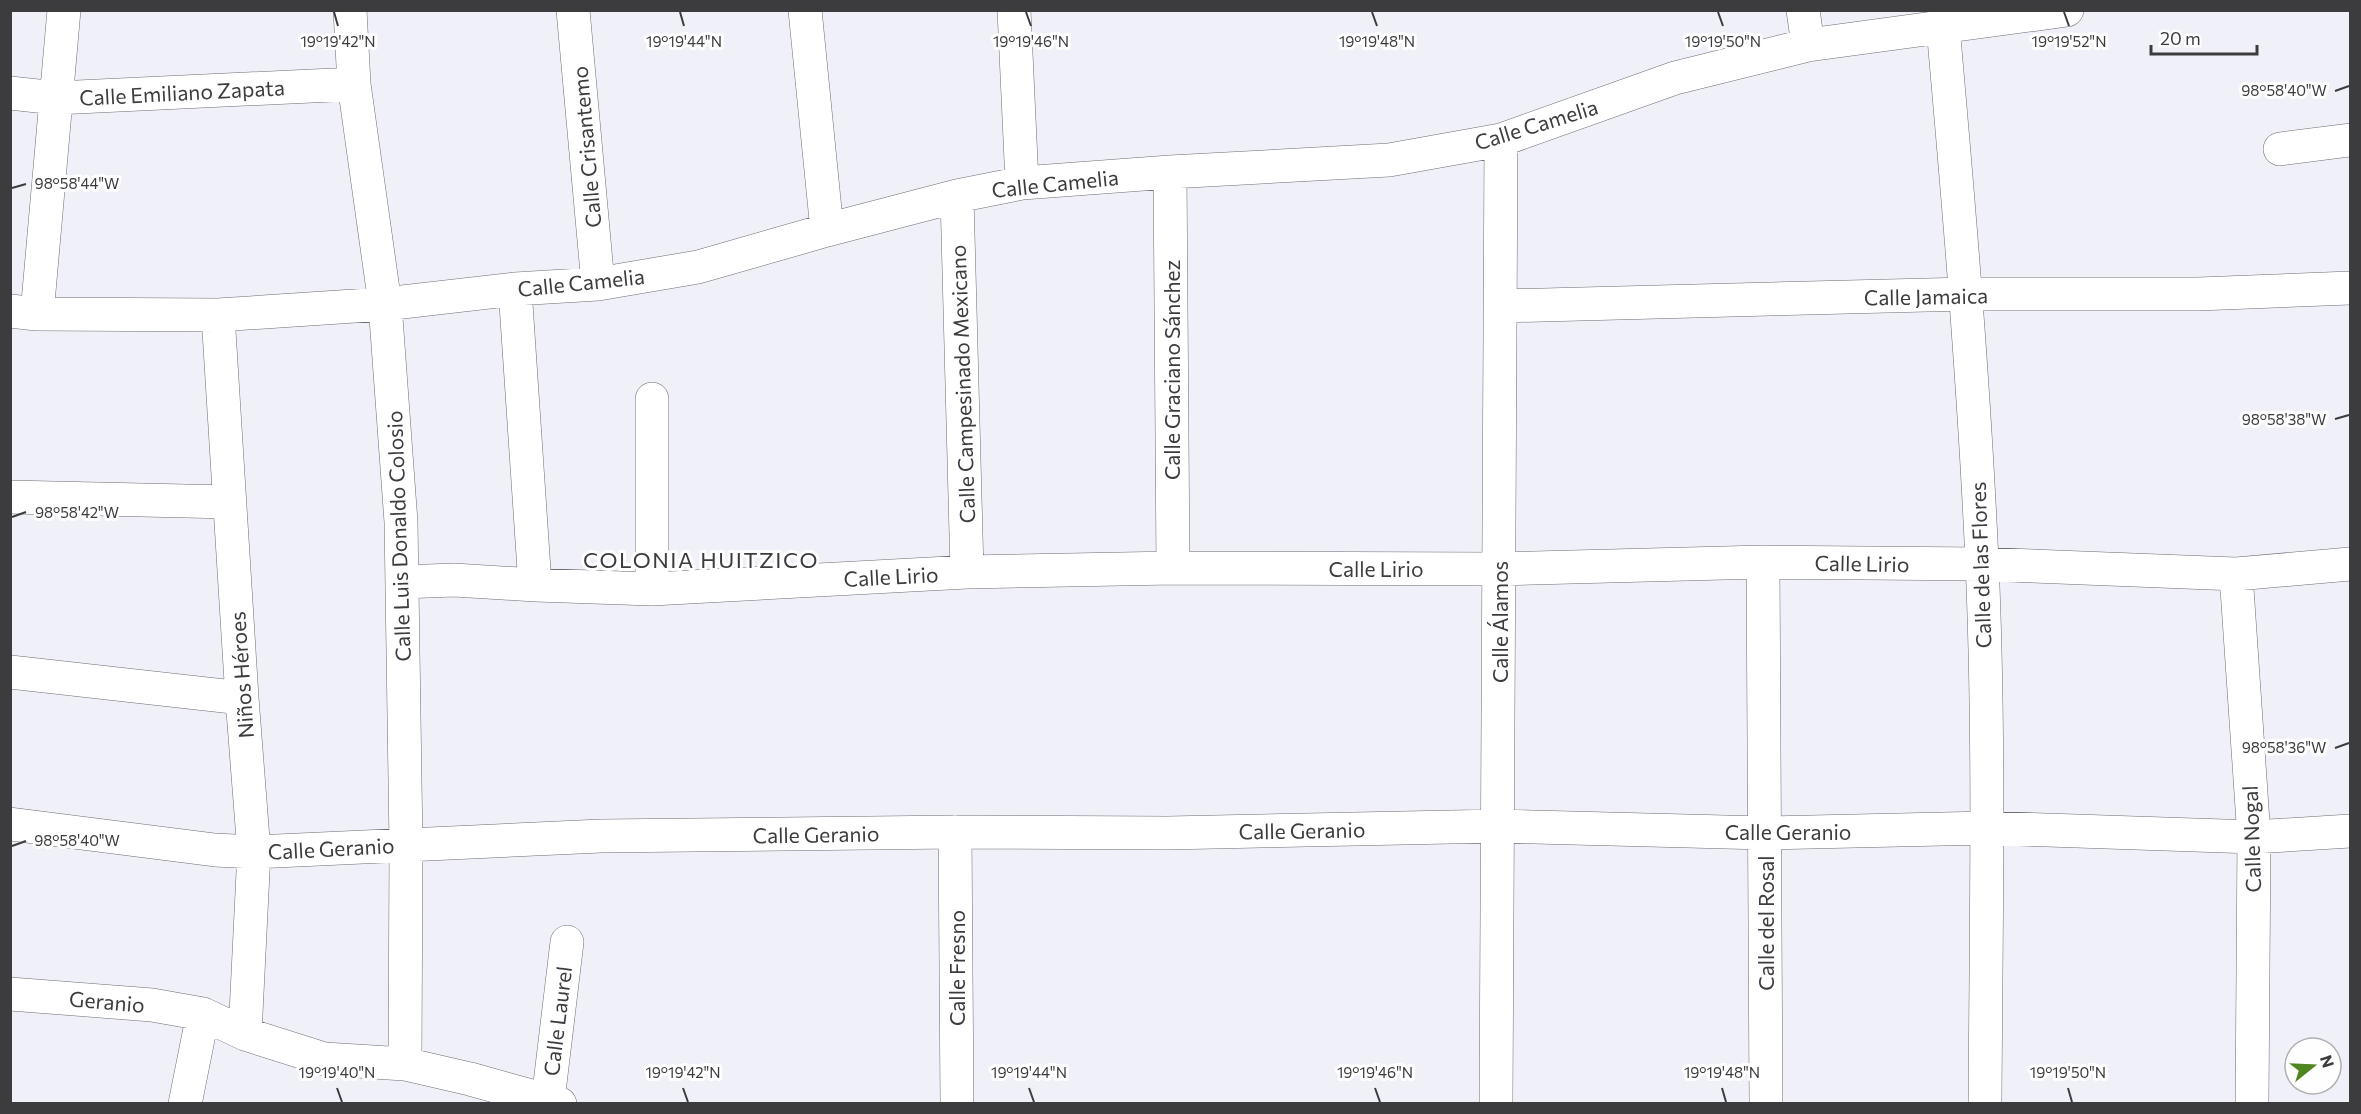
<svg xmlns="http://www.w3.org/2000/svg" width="2361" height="1114" viewBox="0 0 2361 1114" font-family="Commissioner,sans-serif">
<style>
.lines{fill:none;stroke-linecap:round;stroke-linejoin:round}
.minor-casing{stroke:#6c6c73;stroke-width:34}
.minor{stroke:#fff;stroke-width:33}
.ticks{fill:none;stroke:#3c3c3f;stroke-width:2}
.labels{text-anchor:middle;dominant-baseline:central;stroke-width:6;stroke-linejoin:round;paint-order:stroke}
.street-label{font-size:21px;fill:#3c3c3f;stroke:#fefefe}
.neighbourhood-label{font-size:22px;letter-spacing:1.5px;fill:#3c3c3f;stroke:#fefefe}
.ticks-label{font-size:15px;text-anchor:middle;fill:#3c3c3f;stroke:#fefefe;stroke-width:6;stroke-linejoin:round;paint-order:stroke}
</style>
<rect width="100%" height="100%" fill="#f0f0f8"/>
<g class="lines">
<g class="minor-casing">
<path id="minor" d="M350,10L354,84L385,304L401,522L406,845L405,1064
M573,10L598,284
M805,10L827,230
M1014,10L1022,183
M1803,10L1808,45
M1943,27C1959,206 1974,384 1982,562C1990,742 1986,923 1985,1104
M10,93L56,98L354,84
M2280,149L2350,140
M1170,172L1173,568
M957,196L967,572
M515,289L535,585
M1500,306L1967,294H2198L2350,288
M10,311L37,314L218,315L385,304L515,289L598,284L698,267L827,230L957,196L1022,183L1170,172L1389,160L1501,140L1675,78L1808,45L2067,10
M37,314L64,10
M218,315L242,698L254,852L245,1034
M10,497L230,502
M1763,562L1766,1104
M2236,574L2254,837L2252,1104
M402,582L454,580L535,585L652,589L967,572L1173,568L1498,569L1763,562L1982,564L2236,574L2350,564
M652,589V399
M10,672L242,698
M10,824L215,850L254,852L601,836L955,832L1168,833L1499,826L1764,833L1987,828L2254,837L2350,831
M955,832L957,1104
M10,994L152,1005L203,1014L245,1034L324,1059L405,1064L470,1079L560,1104
M548,1100L567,942
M185,1104L203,1014
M1496,1104C1500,782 1500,461 1501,140"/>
</g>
<use href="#minor" class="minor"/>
</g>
<path class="ticks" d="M334,12L338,26M680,12L684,26M1026,12L1031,26M1372,12L1377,26M1718,12L1723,26M2064,12L2069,26M2335,91L2349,86M12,188L26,184M2335,419L2349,415M12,517L26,512M2335,748L2349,743M12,846L26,841M337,1088L342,1102M683,1088L688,1102M1029,1088L1034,1102M1375,1088L1380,1102M1722,1088L1726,1102M2068,1088L2072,1102"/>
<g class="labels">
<g class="street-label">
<text transform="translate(182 92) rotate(-3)">Calle Emiliano Zapata</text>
<text transform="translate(1536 124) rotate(-17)">Calle Camelia</text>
<text transform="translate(586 147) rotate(-95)">Calle Crisantemo</text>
<text transform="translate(1055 183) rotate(-6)">Calle Camelia</text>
<text transform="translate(581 282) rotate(-6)">Calle Camelia</text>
<text transform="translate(1926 296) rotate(-1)">Calle Jamaica</text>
<text transform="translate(1171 370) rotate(-90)">Calle Graciano Sánchez</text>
<text transform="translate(962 384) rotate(-92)">Calle Campesinado Mexicano</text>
<text transform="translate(398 536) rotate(-92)">Calle Luis Donaldo Colosio</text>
<text transform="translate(1862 563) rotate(1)">Calle Lirio</text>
<text transform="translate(1980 565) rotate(-92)">Calle de las Flores</text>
<text x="1376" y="568">Calle Lirio</text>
<text transform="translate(891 576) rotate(-3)">Calle Lirio</text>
<text transform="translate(1499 622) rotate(-90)">Calle Álamos</text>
<text transform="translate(241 675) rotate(-94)">Niños Héroes</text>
<text transform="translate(1302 830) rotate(-1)">Calle Geranio</text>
<text x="1788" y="831">Calle Geranio</text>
<text transform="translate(816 834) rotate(-1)">Calle Geranio</text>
<text transform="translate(2251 839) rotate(-92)">Calle Nogal</text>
<text transform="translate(331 848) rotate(-3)">Calle Geranio</text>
<text transform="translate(1765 923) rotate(-90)">Calle del Rosal</text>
<text transform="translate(956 968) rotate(-90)">Calle Fresno</text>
<text transform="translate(107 1001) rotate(5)">Geranio</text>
<text transform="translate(557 1021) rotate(-83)">Calle Laurel</text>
</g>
<g class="neighbourhood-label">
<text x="701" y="559">COLONIA HUITZICO</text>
</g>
</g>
<g class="ticks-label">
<text x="338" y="47">19°19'42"N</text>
<text x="684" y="47">19°19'44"N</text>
<text x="1031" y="47">19°19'46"N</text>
<text x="1377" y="47">19°19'48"N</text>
<text x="1723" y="47">19°19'50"N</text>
<text x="2069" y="47">19°19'52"N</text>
<text x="2284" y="96">98°58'40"W</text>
<text x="77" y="189">98°58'44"W</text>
<text x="2284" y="425">98°58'38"W</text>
<text x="77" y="518">98°58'42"W</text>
<text x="2284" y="753">98°58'36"W</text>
<text x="77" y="846">98°58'40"W</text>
<text x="337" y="1078">19°19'40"N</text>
<text x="683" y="1078">19°19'42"N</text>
<text x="1029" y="1078">19°19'44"N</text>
<text x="1375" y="1078">19°19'46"N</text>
<text x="1722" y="1078">19°19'48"N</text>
<text x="2068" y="1078">19°19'50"N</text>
</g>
<rect width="2361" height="1114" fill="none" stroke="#3c3c3f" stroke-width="24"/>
<g transform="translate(2313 1066) rotate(72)"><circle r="28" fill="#fefefe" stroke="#b0b0b2" stroke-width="1.5"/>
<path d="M0-4.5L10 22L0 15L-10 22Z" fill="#4f861f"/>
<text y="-9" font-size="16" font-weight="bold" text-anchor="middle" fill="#3c3c3f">N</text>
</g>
<path d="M2151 45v9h106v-9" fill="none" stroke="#3c3c3f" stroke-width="3"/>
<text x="2160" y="45" font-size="18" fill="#3c3c3f" stroke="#fefefe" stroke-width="4.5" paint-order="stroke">20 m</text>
</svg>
